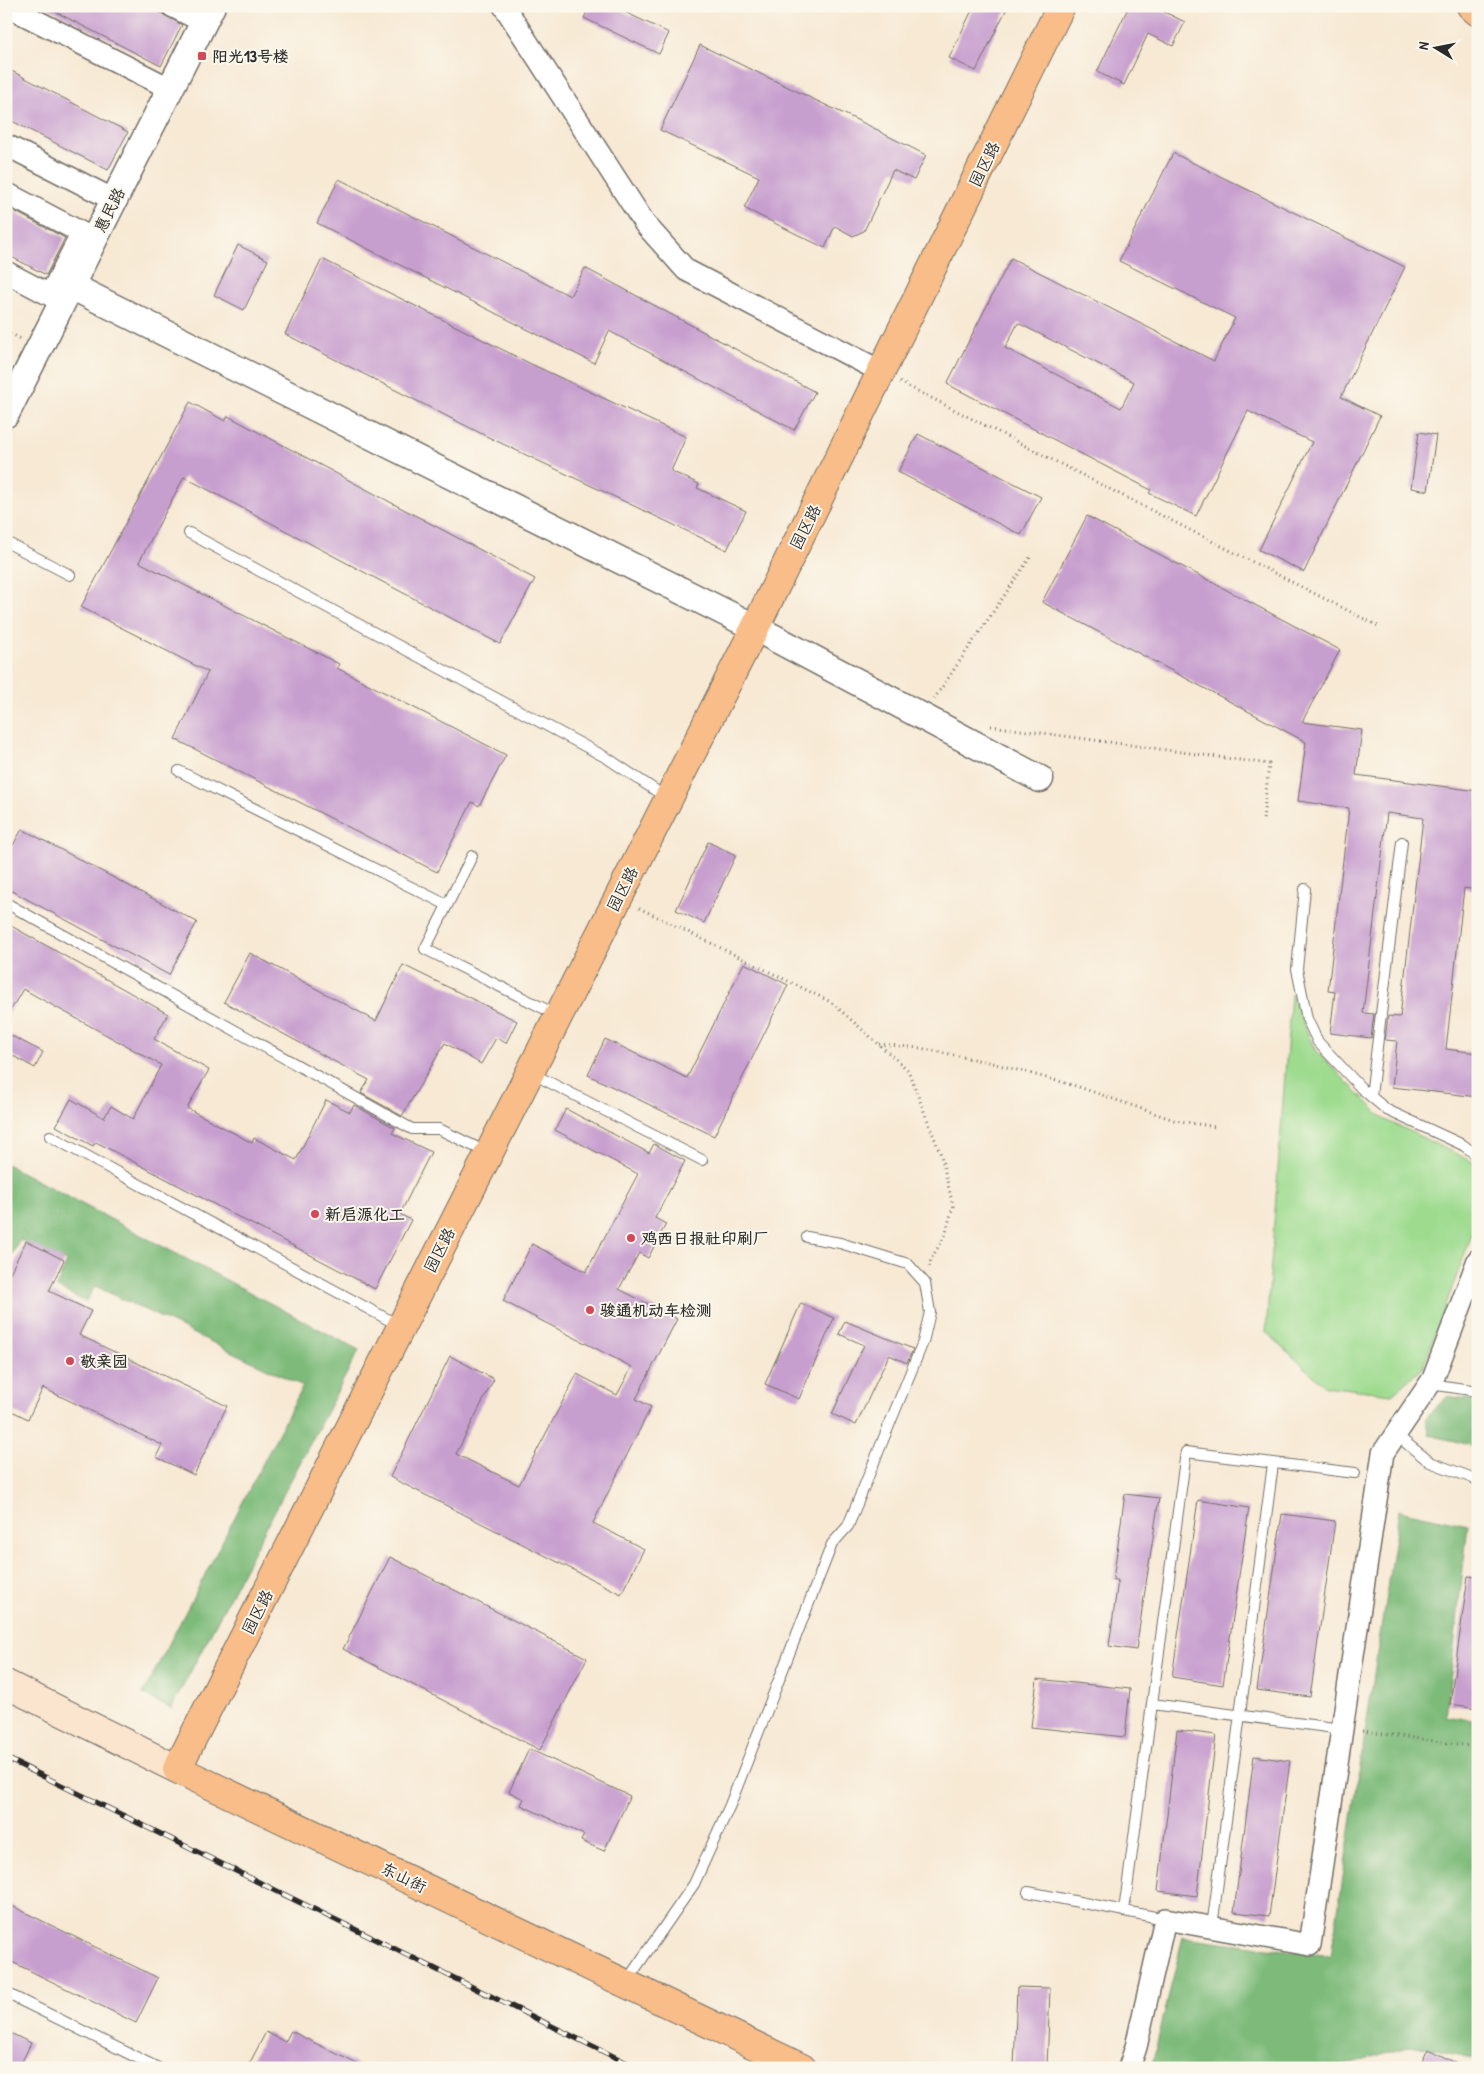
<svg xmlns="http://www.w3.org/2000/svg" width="1484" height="2074" viewBox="0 0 1484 2074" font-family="'Patrick Hand','LXGW WenKai TC',sans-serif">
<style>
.green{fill:#9edb8f;stroke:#64835d}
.forest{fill:#7ebb7a;stroke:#547352}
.building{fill:#c79fcf;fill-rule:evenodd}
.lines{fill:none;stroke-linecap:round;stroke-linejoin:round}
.service-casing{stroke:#726e66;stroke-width:12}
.minor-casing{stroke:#726e66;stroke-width:24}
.tertiary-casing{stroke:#726e66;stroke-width:29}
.secondary-casing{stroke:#726e66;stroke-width:30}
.trunk-casing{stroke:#726e66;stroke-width:30}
.path{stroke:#726e66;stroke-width:3;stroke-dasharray:1 4;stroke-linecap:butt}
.service{stroke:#fff;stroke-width:10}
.minor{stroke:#fff;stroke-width:21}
.tertiary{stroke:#fff;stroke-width:26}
.secondary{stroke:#fce5cf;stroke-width:28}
.trunk{stroke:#f8bd88;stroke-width:28}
.rail-casing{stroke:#2b2b2b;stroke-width:5.5}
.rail{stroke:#fbf7ec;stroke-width:4;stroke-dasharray:11;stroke-linecap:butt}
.poi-dot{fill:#d1495b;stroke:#fbf7ec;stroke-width:2}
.labels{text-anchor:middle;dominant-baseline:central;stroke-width:4;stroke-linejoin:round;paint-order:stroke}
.poi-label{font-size:16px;font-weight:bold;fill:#2b2b2b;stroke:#fbf7ec;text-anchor:start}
.street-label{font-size:16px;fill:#2b2b2b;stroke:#fbf7ec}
</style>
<rect width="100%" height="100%" fill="#fbf7ec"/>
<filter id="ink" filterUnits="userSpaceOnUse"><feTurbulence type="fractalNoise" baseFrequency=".02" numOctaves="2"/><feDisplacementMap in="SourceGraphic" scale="10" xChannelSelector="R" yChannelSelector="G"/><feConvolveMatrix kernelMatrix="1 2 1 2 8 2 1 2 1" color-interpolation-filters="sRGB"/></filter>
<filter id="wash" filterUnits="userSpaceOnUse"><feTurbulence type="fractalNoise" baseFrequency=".0096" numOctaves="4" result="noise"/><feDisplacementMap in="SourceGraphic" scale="20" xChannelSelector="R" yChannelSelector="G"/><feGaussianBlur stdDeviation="1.12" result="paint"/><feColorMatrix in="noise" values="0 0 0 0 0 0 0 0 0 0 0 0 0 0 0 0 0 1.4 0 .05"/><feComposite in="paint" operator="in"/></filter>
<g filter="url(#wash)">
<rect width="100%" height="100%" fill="#f7e9d4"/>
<path class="green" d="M1291,994L1315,1050L1384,1119L1473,1162L1478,1170V1218L1423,1367L1392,1394L1325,1386L1266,1332Z"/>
<path class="forest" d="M6,1164L359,1350L171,1709L143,1694L303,1386L95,1286L86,1302L56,1287L67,1262L20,1240L10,1259L6,1257Z
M1448,1396L1478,1401V1447L1430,1435L1425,1418Z
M1399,1510L1468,1525L1446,1716L1478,1721V2059L1411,2045L1336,2068H1151L1183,1937L1331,1956Z"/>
<g id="blocks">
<path class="building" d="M44,6H148L182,25L161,66Z
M590,6H612L669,33L659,54L584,18Z
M974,6H1008L976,71L949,58Z
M1129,6H1152L1185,22L1173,46L1148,34L1124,85L1097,72Z
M700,45L880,131V132L926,155L914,180L893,170L864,231L853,236L835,226L825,248L744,208L759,177L660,130Z
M6,68L128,132L108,170L6,118Z
M1173,153L1405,267L1341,397L1380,416L1304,572L1259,550L1312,442L1248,411L1196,516L1149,493L1151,490L947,384L1011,258L1214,361L1235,318L1119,261ZM1018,323L1134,382L1121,408L1005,348Z
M339,179L570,296L585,268L815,392L794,430L609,331L594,363L317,223Z
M6,207L65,238L46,275L6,254Z
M238,245L268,260L244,310L214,295Z
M322,259L529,363L686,437L671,471L699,484L697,488L746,511L727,550L486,436L285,334Z
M190,402L225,421L228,416L535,579L500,644L184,477L139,562L339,664L337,668L506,755L479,806L472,802L437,872L175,739L208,672L81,607Z
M1419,432L1436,435L1428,491L1411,488Z
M918,434L1041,497L1021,535L898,472Z
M1087,516L1340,650L1302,722L1362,730L1356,775L1478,791V890L1464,888L1446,1049L1478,1053V1097L1392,1087L1397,1041L1385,1040L1388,1016L1400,1017L1423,818L1387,813L1363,1013L1374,1014L1371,1038L1330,1033L1335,992L1328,991L1349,808L1298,801L1306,742L1042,602Z
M22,829L197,922L169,975L6,888V858Z
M708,842L736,855L704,923L676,910Z
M6,923L168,1014L154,1039L209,1070L187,1108L252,1143L254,1138L296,1160L326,1100L350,1112L354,1105L395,1128L392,1133L431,1152L400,1214L411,1220L375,1289L96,1142L93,1146L56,1126L71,1099L104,1118L111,1106L133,1119L161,1065L23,989L6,1018Z
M250,953L376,1021L403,965L517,1021L506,1043L496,1038L481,1064L445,1043L402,1116L361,1093L369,1080L224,1002Z
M744,963L788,985L714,1136L588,1075L605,1039L687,1078Z
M6,1033L43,1052L35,1068L6,1052Z
M566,1109L649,1153L654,1144L685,1161L655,1218L666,1224L648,1258L639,1253L619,1289L677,1319L636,1399L651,1407L593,1523L644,1549L621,1594L390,1477L450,1356L494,1379L456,1454L519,1485L577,1374L617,1395L632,1367L503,1301L532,1244L586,1272L638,1174L555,1130Z
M26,1241L64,1260L49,1291L91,1311L79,1335L227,1406L194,1475L156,1457L162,1445L43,1388L28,1419L6,1408V1271L10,1273Z
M801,1303L834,1318L799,1399L765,1384Z
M845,1321L913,1349L907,1363L889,1355L856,1425L832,1414L864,1345L839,1334Z
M1125,1494L1159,1498L1136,1650L1109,1646L1118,1580H1113Z
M1198,1500L1249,1508L1223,1685L1172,1677Z
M1282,1514L1335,1521L1310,1697L1257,1690Z
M390,1557L587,1658L540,1750L343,1649Z
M1468,1576L1478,1577V1708L1450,1704Z
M1037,1679L1130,1689L1125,1737L1031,1727Z
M1177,1730L1216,1735L1197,1896L1158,1891Z
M529,1749L630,1796L604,1851L581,1841L584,1835L521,1805L524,1799L509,1792Z
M1254,1756L1290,1761L1269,1916L1234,1912Z
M6,1903L158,1978L136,2023L6,1959Z
M1017,1987L1050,1988L1047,2068H1014Z
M6,2031L31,2043L19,2068H6Z
M291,2031L365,2068H247L266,2032L285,2042Z
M1428,2049L1466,2068H1419Z"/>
</g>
</g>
<g filter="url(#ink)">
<use href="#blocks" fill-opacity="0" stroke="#726e66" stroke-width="1"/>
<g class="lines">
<g class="service-casing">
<path id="service" d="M189,533L607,758L667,798
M6,542L70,575
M179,771L447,905
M472,856L425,949L557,1015
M1305,889L1297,969L1307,1019L1318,1042L1362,1089L1387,1110L1463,1145L1478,1156
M6,903L412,1129H439L488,1153
M531,1073L702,1160
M1371,1096L1402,842
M50,1136L400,1326
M1430,1384L1478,1391
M1396,1435L1430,1462L1478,1480
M1152,1704L1342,1729
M1028,1892L1165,1919
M1124,1911L1186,1452L1355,1473
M1212,1927L1273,1464
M626,1982L694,1884L730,1805L832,1544L848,1526L923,1342L930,1312L925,1283L908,1264L840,1243L807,1237
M6,1993L158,2068"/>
</g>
<g class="minor-casing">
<path id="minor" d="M7,6L171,89
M172,6L204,22
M504,6L645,224L686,270L882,372
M6,145L114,200
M6,193L82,233L50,295
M6,272L61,301
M1129,2068L1136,2047L1165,1919L1310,1945L1383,1453L1433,1379L1478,1260"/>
</g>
<g class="tertiary-casing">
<path id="tertiary" d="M71,286L748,624L1040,779
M6,414L212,6"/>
</g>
<g class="secondary-casing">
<path id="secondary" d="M6,1684L177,1769"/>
</g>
<g class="trunk-casing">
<path id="trunk" d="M1471,6L1478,12
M802,2068L177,1769L755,628L1061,6"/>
</g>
<path class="path" d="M6,331L21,339
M900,382L1380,627
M934,699L1031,556
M991,726L1269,764L1263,820
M639,908L831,1002L908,1070L941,1155L953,1206L945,1236L931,1259L929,1267
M879,1044L920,1048L992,1063L1076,1086L1174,1120L1216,1127
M1362,1731L1478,1747"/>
<use href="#service" class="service"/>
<use href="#minor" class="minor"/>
<use href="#tertiary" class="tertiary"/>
<use href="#secondary" class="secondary"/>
<use href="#trunk" class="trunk"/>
<g class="rail-casing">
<path id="rail" d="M6,1758L637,2068"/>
</g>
<use href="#rail" class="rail"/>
</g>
</g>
<g class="poi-dot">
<rect x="197" y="51" width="10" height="10" rx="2.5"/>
<circle cx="315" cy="1214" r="5"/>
<circle cx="631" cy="1238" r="5"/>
<circle cx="590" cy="1310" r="5"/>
<circle cx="70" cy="1361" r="5"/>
</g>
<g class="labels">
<g class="poi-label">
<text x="212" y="56">阳光13号楼</text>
<text x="325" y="1214">新启源化工</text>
<text x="641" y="1238">鸡西日报社印刷厂</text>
<text x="600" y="1310">骏通机动车检测</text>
<text x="80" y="1361">敬亲园</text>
</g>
<g class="street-label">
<text transform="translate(984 164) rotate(-64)">园区路</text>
<text transform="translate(109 210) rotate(-63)">惠民路</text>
<text transform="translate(805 527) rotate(-63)">园区路</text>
<text transform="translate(622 889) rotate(-63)">园区路</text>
<text transform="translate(439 1250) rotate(-63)">园区路</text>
<text transform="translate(257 1612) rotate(-63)">园区路</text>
<text transform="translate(404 1877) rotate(26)">东山街</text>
</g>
</g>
<rect width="1484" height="2074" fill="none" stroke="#fbf7ec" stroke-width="25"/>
<g transform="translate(1436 48) rotate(280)" stroke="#fbf7ec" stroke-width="4" paint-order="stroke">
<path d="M0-4L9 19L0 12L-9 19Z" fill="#2b2b2b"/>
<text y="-8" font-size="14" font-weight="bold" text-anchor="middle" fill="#2b2b2b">N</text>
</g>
</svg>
